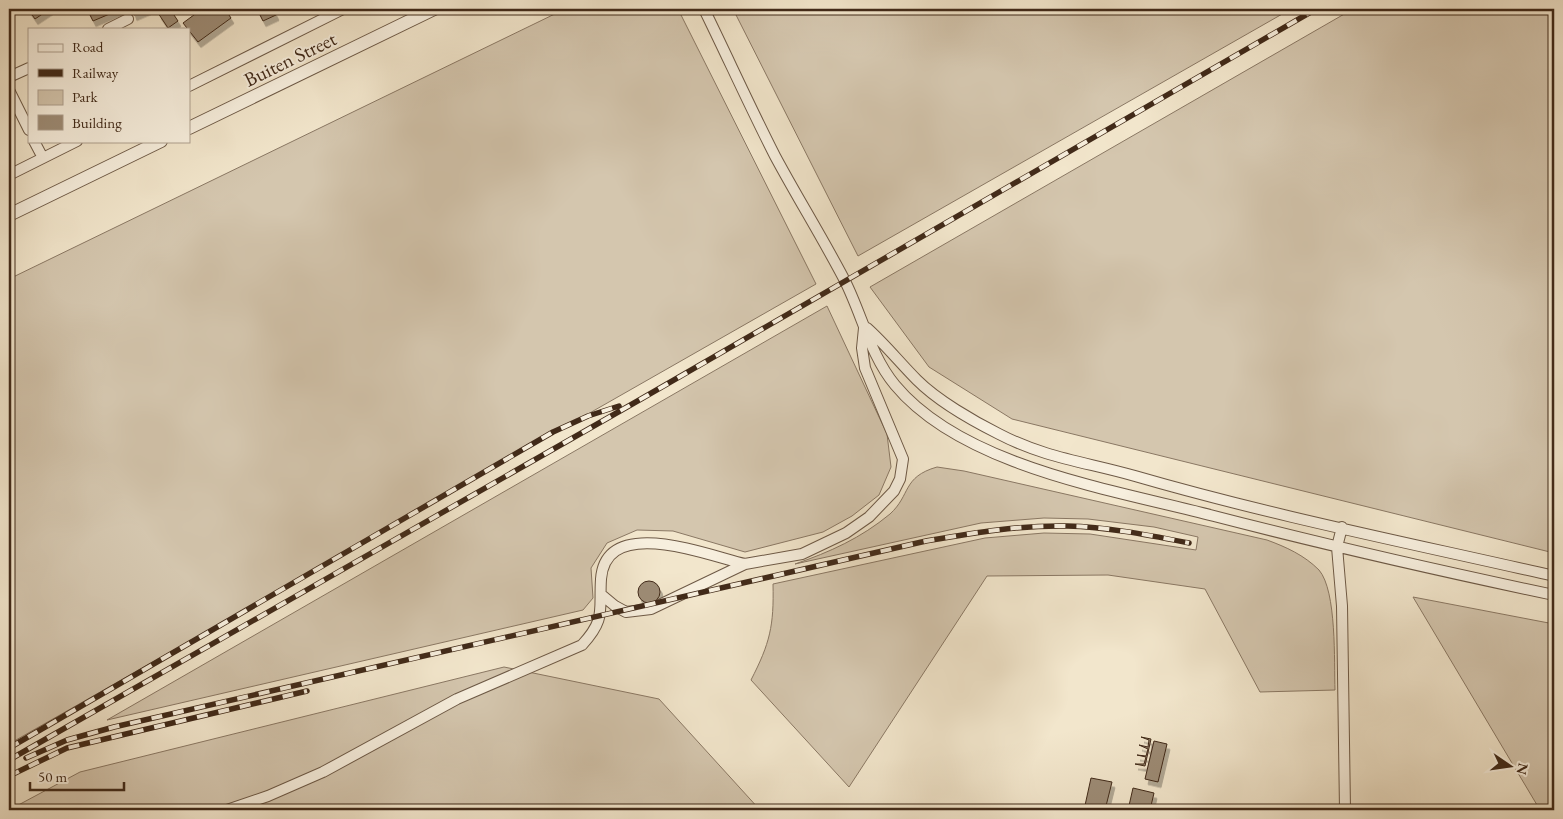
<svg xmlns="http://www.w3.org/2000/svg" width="1563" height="819" viewBox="0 0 1563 819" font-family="'EB Garamond',serif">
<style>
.green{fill:#d4c6ae;stroke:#8a7864}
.building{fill:#9d8c76;stroke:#412a19;filter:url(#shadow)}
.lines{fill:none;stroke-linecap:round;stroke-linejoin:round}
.minor-casing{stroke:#6d5946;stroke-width:12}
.tertiary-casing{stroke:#6d5946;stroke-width:14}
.minor{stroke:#f7efde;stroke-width:10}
.tertiary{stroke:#f7efde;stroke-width:12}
.rail-casing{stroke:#412a19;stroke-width:5.5}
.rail{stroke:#f7efde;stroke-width:4;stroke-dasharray:11;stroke-linecap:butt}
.labels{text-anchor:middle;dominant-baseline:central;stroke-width:4;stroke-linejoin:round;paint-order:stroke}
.street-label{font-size:20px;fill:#412a19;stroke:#f7efde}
</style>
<defs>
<filter id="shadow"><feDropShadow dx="3" dy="5.5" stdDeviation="0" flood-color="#0004"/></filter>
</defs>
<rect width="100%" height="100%" fill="#f2e6cc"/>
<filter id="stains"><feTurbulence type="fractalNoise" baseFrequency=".004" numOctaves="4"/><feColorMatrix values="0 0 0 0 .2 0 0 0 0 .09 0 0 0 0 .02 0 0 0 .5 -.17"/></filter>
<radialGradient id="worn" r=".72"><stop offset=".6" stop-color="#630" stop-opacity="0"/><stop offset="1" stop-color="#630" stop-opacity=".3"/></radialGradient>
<path class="green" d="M565,9H678L816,284L9,744V279Z
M733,9H1291L858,256Z
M1353,9H1554V553L1012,419L929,367L870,287Z
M827,306L887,434L891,467L879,495L852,516L823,532L745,552L673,531L637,530L607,543L591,568L593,598L583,610L107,720Z
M937,467L964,471L1267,540C1286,547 1304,555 1319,570C1337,591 1334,663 1335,690L1260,692L1205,589L1108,575L987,576L849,787L751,680C770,643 774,626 773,584L985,538L1044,533L1090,534L1196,550L1198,537L1154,527L1088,519L1044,518L981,523L795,564C830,552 861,538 890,514C911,495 902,477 937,467Z
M1413,597L1554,624V810H1540Z
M504,667L659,699L760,810H9L80,772Z"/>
<path class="building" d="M28,9H50L35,19Z
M87,9H118L119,10L93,21Z
M132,9H148L134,15Z
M164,9H170L178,21L168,28L158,13Z
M202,9H225L231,18L198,42L183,23Z
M257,9H273L276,15L263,21Z
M638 592a11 11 0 1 1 22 0a11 11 0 1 1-22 0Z
M1141,737L1151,739L1145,766L1135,764H1144L1146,757L1137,755L1146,756L1148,749L1139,745L1148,747L1149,740Z
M1154,741L1167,744L1158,782L1145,779Z
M1091,778L1112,782L1105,810H1084Z
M1133,788L1154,793L1150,810H1128Z"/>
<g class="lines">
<g class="minor-casing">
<path id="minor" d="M704,9C728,58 750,107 775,156C797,197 822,237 844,279C862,314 870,355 895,385C963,467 1115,490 1214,516C1326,545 1440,571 1554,595
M108,29L128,19
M9,77L29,68
M189,86L343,9
M9,90L29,130
M34,141L43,158
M9,175L77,141
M867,328C885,344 900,363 917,380C937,400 973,421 999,434C1045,458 1086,462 1135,476C1273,516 1414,544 1554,576
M1342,527L1337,547L1342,606L1345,810
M603,596L615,606L626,612L651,609L745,564L802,554L846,533L869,517L894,491L900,479L903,459L865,368L862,348L864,328
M227,810L268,796L323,772L457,699L582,645C606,619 599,611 601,579C606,514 709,556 745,564"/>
</g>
<g class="tertiary-casing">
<path id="tertiary" d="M189,128L434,9
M9,215L161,141"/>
</g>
<use href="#minor" class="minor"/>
<use href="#tertiary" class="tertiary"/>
<g class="rail-casing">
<path id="rail" d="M9,748L553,432L588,416L619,406
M26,758L67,740L114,727L926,541C973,533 1019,525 1067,526C1108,527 1148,535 1189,543
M9,760L641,399L1316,9
M9,776L67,748L307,691"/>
</g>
<use href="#rail" class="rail"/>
</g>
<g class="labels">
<g class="street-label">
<text transform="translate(290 59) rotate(-26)">Buiten Street</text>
</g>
</g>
<rect width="1563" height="819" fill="none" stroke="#f2e6cc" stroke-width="30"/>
<rect x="10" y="10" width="1543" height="799" fill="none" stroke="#412a19" stroke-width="2.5"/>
<rect x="15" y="15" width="1533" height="789" fill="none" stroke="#412a19"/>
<rect x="28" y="28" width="162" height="115" fill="#f7efde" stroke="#aea08f"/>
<rect x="38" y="44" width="25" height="8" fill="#f7efde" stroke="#aea08f"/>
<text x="72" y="52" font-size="15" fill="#412a19">Road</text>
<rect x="38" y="69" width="25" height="8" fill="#412a19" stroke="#aea08f"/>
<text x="72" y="78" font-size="15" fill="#412a19">Railway</text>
<rect x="38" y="90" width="25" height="15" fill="#d4c6ae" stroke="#aea08f"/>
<text x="72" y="102" font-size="15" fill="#412a19">Park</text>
<rect x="38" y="115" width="25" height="15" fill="#9d8c76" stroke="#aea08f"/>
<text x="72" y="128" font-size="15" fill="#412a19">Building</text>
<g transform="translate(1510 766) rotate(103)" stroke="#f7efde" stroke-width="4" paint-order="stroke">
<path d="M0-4L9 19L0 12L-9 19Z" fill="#412a19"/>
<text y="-8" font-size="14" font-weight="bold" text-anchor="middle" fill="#412a19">N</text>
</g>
<path d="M30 782v8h94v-8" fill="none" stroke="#412a19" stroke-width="2.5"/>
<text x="38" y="782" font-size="15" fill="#412a19" stroke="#f7efde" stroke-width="4" paint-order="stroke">50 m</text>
<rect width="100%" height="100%" filter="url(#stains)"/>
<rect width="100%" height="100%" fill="url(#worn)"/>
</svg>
